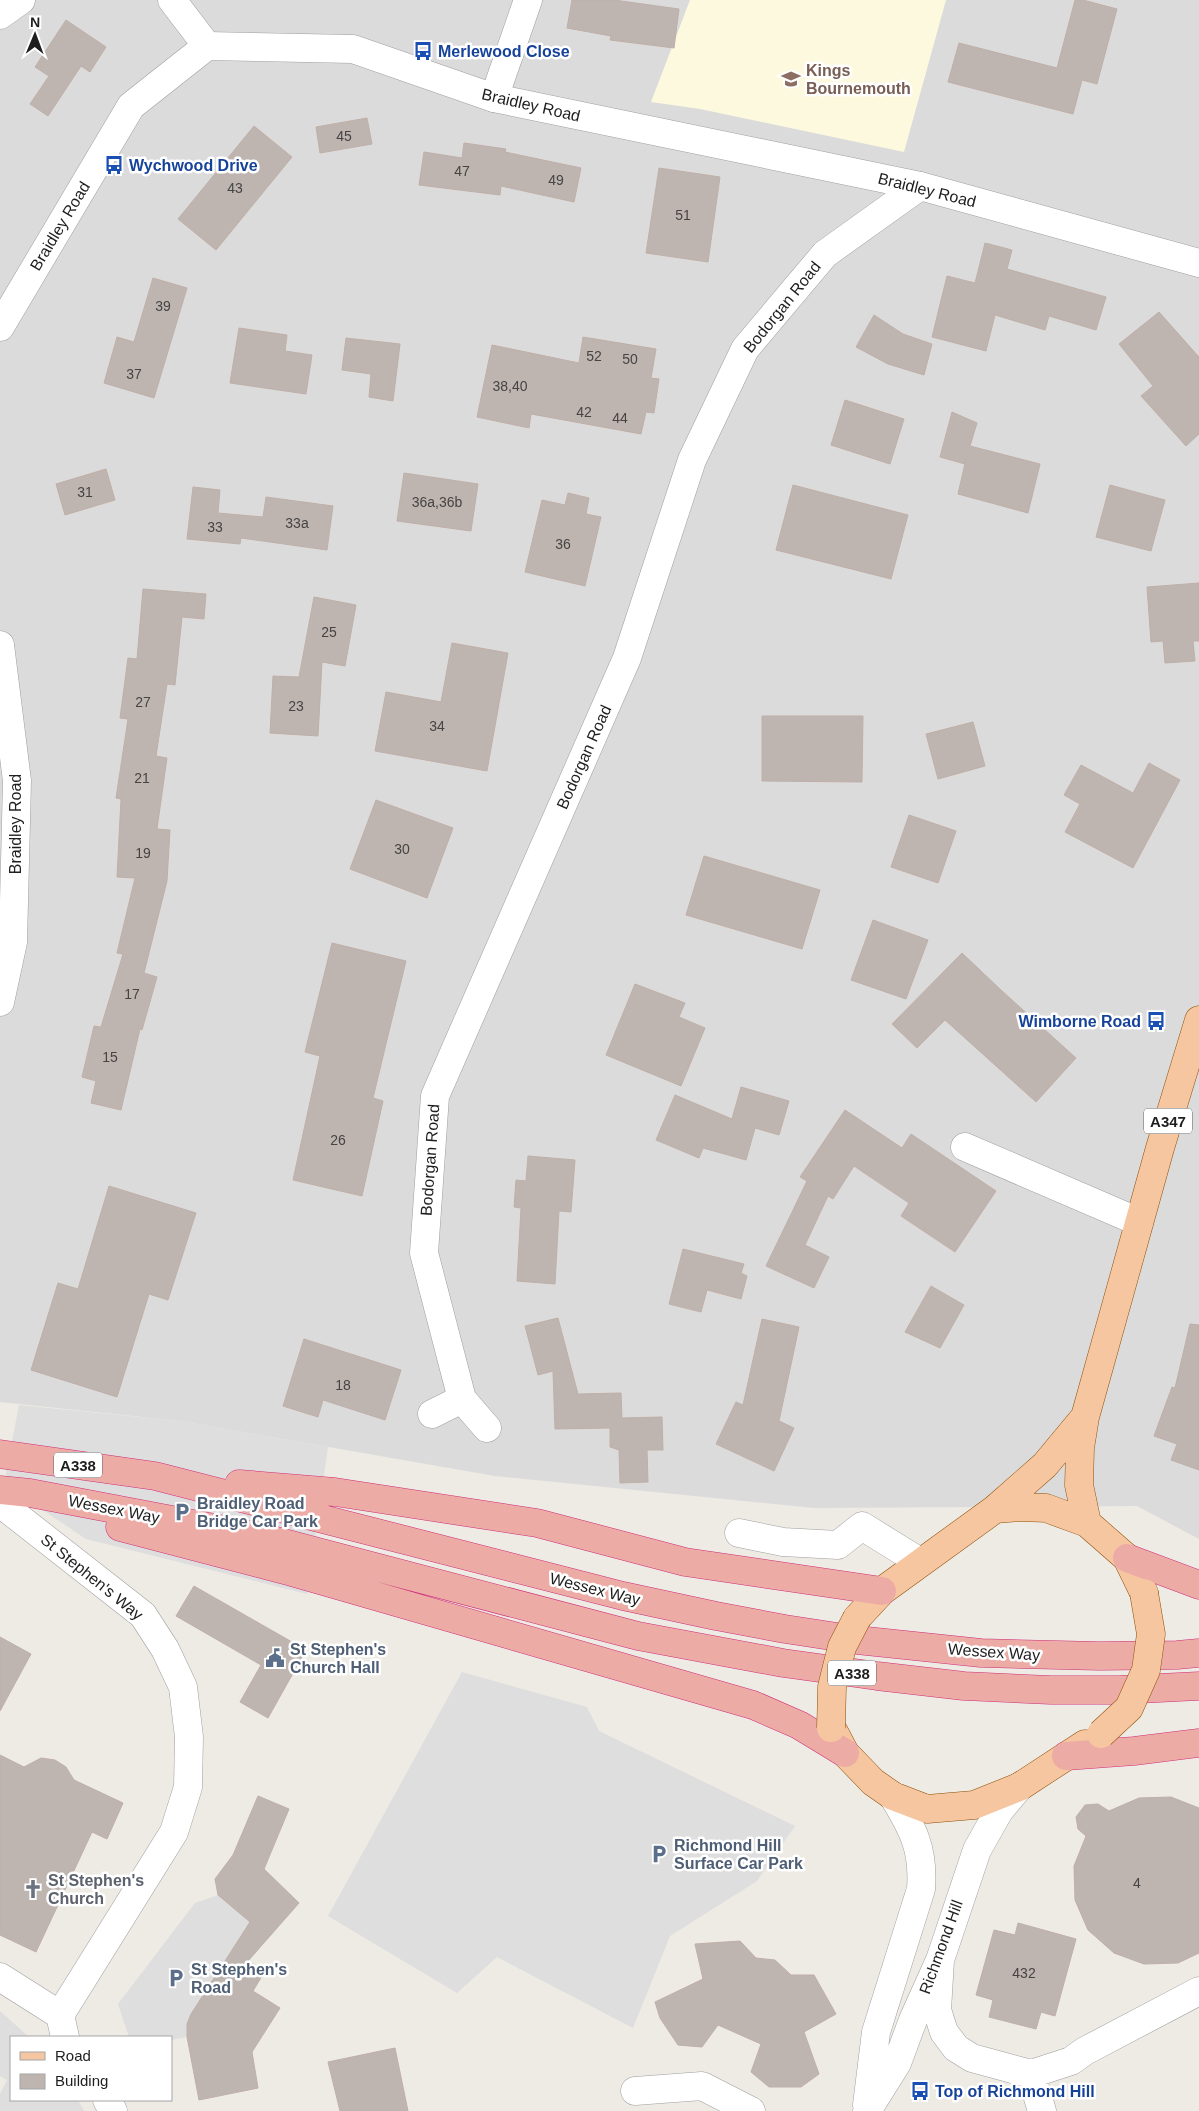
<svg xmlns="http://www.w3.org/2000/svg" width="1199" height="2111" viewBox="0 0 1199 2111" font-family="Helvetica,sans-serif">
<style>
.residential{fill:#dcdbdb}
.education{fill:#fdf9de}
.parking{fill:#dedede}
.building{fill:#beb5b1;stroke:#bfafa7}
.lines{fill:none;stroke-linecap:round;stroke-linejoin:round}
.minor-casing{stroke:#9f9f9f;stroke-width:29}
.tertiary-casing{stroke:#9f9f9f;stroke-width:29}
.primary-casing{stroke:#8f5108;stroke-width:29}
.trunk-casing{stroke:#cf2e7a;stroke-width:29}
.minor{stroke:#fff;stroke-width:28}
.tertiary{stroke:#fff;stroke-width:28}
.primary{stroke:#f6c6a1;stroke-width:28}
.trunk{stroke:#ecaba5;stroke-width:28}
.primary-bridge-casing{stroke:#8f5108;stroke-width:29;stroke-linecap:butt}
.primary-bridge{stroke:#f6c6a1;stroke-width:28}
.labels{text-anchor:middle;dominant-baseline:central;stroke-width:5;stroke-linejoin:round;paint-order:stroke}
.number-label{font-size:14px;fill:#464443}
.shield{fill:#fff;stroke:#626262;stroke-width:1}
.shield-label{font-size:15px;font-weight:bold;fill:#1e1e1e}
.transit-label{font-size:16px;font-weight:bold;fill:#164399;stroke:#fff;text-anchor:start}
.education-label{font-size:16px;font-weight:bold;fill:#785e54;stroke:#fff;text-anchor:start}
.street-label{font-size:16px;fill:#1e1e1e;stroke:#fff}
.service-label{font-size:16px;font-weight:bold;fill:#4e5e75;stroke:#fff;text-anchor:start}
.worship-label{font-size:16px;font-weight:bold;fill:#5b616d;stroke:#fff;text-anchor:start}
</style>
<rect width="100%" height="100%" fill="#eeeae4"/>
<path class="residential" d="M0,0H1199V1539L1137,1506L814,1508L495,1476L180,1421L0,1402Z"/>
<path class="education" d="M690,0H946L904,152L700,109L651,102Z"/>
<path class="parking" d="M19,1405L180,1421L328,1447L307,1594L86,1539L4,1484Z
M462,1672L587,1707L599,1731L795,1826L757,1881L670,1936L633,2028L497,1957L457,1993L328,1916Z
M218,1895L268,1938L232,1950L191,2014L187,2037L171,2040V2037H129L118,2004L195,1903Z
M0,2011L29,2037H11V2100H78L84,2111H0V2094L7,2080L0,2076Z"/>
<path class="building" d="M572,0H614L679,9L674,48L610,40L611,36L567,28Z
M1075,0H1083L1117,9L1097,84L1082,80L1073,114L948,82L959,43L1057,68Z
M66,20L106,47L90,72L81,66L48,116L30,104L49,76L35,67Z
M367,118L372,144L320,153L316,127Z
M254,126L292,157L216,250L178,219Z
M464,143L506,149L505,152L581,168L574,202L501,186L500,195L419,185L424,152L462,158Z
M659,168L720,177L708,262L646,253Z
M985,243L1012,250L1007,269L1106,297L1096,330L1049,316L1045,330L995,315L986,351L932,337L947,276L975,283Z
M153,278L187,288L154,398L104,383L117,337L134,342Z
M1159,312L1199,357V434L1186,446L1141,396L1153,386L1119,344Z
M874,315L903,334L932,344L924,375L888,364L856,347Z
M239,328L287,335L285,351L312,355L306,394L230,383Z
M583,337L656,349L651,378L659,379L654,413L646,412L641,434L531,414L529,428L477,417L492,345L579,363Z
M346,338L400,344L393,401L369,397L371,374L342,370Z
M845,400L904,419L890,464L831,445Z
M952,412L977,423L970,446L1040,464L1028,513L958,494L966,459L965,464L940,457Z
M106,469L115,500L65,515L56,484Z
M404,473L478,484L471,531L397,521Z
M793,485L908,515L891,579L776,550Z
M1110,485L1165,500L1151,551L1096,537Z
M193,487L220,490L218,513L263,517L266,497L333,506L327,550L241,538L240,544L187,539Z
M568,493L589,498L586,514L601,517L585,586L525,572L542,500L565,505Z
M1199,583V641H1193L1195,661L1165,663L1163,641L1151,642L1147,587Z
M143,589L206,594L204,619L182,617L175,685L167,684L156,756L167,758L157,829L170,830L167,881L144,973L157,977L142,1030L140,1029L121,1110L91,1103L96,1081L82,1077L94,1026L101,1027L123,954L117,953L135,878L117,877L121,799L116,798L128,719L120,718L128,658L137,659Z
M314,597L356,605L345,666L322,662L318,736L270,733L273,676L299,677Z
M452,643L508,653L487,771L375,751L386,692L441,702Z
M762,716H863L862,782L762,781Z
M973,722L985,766L938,779L926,734Z
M1149,763L1180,780L1133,868L1065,832L1080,804L1064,795L1081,765L1133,793Z
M376,800L453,828L427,898L350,869Z
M909,815L956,831L938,883L891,867Z
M704,856L820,890L802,949L686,915Z
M873,920L928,940L906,999L851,980Z
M332,943L406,961L373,1098L383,1101L362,1196L293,1180L320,1056L305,1052Z
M962,953L1001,990L1076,1058L1036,1102L945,1020L917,1048L892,1024Z
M635,984L685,1003L679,1017L705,1028L681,1086L606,1055Z
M741,1087L789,1101L779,1135L755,1128L746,1160L703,1148L699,1158L656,1140L675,1095L732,1119Z
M845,1110L902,1148L911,1134L996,1191L955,1252L901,1216L909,1203L854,1166L833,1199L828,1196L805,1245L829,1257L814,1288L766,1266L807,1181L800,1177Z
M528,1156L575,1160L571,1212L559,1211L555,1284L517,1281L521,1208L514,1207L516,1180L526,1181Z
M109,1186L196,1213L168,1300L149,1294L117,1397L31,1370L58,1283L78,1289Z
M683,1249L744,1264L741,1273L747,1276L741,1299L707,1290L701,1312L669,1304Z
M931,1286L964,1305L940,1348L905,1332Z
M558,1318L578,1394L621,1393L622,1418L662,1417L663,1450H647L648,1482L620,1483L619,1450L610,1447V1428L555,1429L553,1371L538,1375L525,1326Z
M762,1319L799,1327L779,1421L794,1428L774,1471L716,1444L736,1402L743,1405Z
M1190,1324L1199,1325V1470L1171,1460L1177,1444L1154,1436L1172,1387L1175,1388Z
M304,1339L401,1370L385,1420L323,1400L318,1417L283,1406Z
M194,1586L306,1650L268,1718L240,1702L261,1665L176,1616Z
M0,1637L31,1654L0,1711Z
M0,1755L24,1767L41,1758L55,1760L66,1767L74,1780L123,1803L107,1839L92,1832L36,1952L0,1935Z
M258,1796L289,1809L264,1869L299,1903L248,1961L265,1971L253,1991L280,2008L252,2052L258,2088L199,2100L187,2037V2024L191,2014L250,1922L218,1895L215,1879L233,1855Z
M1171,1797L1199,1808V1953L1178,1963L1144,1964L1114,1953L1088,1930L1075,1900L1074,1866L1086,1836L1078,1829L1076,1817L1085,1805L1098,1804L1109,1811L1139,1798Z
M1018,1923L1076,1939L1055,2016L1041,2012L1036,2029L989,2017L993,2000L976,1995L994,1930L1015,1935Z
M740,1941L756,1958L775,1960L791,1975H814L836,2014L804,2032L819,2074L801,2087H769L751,2072L761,2044L718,2025L702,2047L678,2045L660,2018L655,2002L703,1979L695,1944Z
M395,2048L408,2111H340L328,2062Z"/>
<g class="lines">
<g class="minor-casing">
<path id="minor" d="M172,0L207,46
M0,15L21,0
M494,98L528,0
M965,1147L1139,1222
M432,1414L462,1399
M487,1428L462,1399L424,1253L435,1096L627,658L692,460L745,349L825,254L920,186
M0,1503L143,1615L165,1649L183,1687L189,1737L188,1787L174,1832L60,2015
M739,1533L783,1542L838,1545L862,1526L920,1562
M940,1960L937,2010L944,2032L956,2048L972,2058L1031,2074L1071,2061L1085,2051L1199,1991
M0,1977L60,2015L65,2037
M1031,2074L1042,2111
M635,2091L702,2086L751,2111
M107,2100L113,2111
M867,2105L876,2032L921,1889C924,1849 913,1829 893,1796
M867,2111L897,2063L913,2020L940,1960L977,1850L999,1811L1019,1787"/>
</g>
<g class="tertiary-casing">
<path id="tertiary" d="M0,327L131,106L207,46L353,49L494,98L920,186L1199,263
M0,645L17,781L13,942L0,1002"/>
</g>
<g class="primary-casing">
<path id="primary" d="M995,1509L1020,1507L1046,1508L1087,1523L1127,1558L1144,1593
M1087,1523L1079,1485L1080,1448L1085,1417L1160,1148L1199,1020
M857,1618L882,1591L995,1509L1045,1465L1084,1418
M834,1732L845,1753L873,1782L893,1796L927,1809L974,1805L1019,1787L1085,1744"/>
</g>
<g class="trunk-casing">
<path id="trunk" d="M0,1454L155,1476L623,1596L716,1616L785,1629L857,1640L981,1653L1100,1656L1177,1655L1199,1653
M239,1484L335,1492L537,1523L685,1562L882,1591
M0,1490L30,1493L261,1537L638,1636L783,1663L877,1676L964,1686L1051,1690H1119L1199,1686
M120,1527L292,1572L753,1705L799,1725L845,1753
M1127,1558L1199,1585
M1066,1756L1134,1751L1199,1743"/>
</g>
<use href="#minor" class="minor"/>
<use href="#tertiary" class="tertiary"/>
<use href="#primary" class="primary"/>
<use href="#trunk" class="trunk"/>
<g class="primary-bridge-casing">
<path id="primary-bridge" d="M831,1728L832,1687L842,1647L857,1618
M1101,1734L1129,1708L1146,1670L1151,1634L1144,1593"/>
</g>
<use href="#primary-bridge" class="primary-bridge"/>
</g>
<defs>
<g id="bus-bare" transform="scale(1.5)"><path d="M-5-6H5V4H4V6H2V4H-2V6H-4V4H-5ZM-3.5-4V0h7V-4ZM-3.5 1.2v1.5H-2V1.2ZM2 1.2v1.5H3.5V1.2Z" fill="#1a4fb4" stroke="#fff" stroke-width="2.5" paint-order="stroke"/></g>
<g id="school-bare" transform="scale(1.5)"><path d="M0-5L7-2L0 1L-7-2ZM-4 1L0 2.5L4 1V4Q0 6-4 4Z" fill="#8d6e63" stroke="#fff" stroke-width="2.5" paint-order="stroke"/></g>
<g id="parking-bare" transform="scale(1.5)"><path d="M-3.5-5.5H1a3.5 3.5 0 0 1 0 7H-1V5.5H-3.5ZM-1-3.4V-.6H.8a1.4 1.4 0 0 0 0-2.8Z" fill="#5c6f8a" stroke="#fff" stroke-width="2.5" paint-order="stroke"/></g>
<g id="civic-bare" transform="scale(1.5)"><path d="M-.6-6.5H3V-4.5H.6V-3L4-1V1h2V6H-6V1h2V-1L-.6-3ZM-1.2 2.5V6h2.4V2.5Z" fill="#5c6f8a" stroke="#fff" stroke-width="2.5" paint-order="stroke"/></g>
<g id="church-bare" transform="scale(1.5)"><path d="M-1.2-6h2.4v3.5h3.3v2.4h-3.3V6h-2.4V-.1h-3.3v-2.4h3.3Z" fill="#6b7280" stroke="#fff" stroke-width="2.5" paint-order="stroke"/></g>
</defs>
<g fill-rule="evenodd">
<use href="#bus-bare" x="423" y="51"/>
<use href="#school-bare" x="791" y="79"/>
<use href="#bus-bare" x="114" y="165"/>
<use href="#bus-bare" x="1156" y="1021"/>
<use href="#parking-bare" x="182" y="1512"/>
<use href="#civic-bare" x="275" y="1658"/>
<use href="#parking-bare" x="659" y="1854"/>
<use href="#church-bare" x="33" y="1889"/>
<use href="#parking-bare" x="176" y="1978"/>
<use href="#bus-bare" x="920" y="2091"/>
</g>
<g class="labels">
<g class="number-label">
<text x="344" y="136">45</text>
<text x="462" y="171">47</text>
<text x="556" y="180">49</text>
<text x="235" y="188">43</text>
<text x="683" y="215">51</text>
<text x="163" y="306">39</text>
<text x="594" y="356">52</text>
<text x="630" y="359">50</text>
<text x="134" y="374">37</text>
<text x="510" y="386">38,40</text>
<text x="584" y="412">42</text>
<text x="620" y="418">44</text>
<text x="85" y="492">31</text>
<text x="437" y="502">36a,36b</text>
<text x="297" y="523">33a</text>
<text x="215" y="527">33</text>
<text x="563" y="544">36</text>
<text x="329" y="632">25</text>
<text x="143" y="702">27</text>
<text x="296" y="706">23</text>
<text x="437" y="726">34</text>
<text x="142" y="778">21</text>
<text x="402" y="849">30</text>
<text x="143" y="853">19</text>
<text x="132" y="994">17</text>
<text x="110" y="1057">15</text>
<text x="338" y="1140">26</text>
<text x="343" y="1385">18</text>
<text x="1137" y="1883">4</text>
<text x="1024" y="1973">432</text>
</g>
<g class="shield">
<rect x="1144" y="1108.5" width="48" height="25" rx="4"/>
<rect x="54" y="1452.5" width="48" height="25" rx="4"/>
<rect x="828" y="1660.5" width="48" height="25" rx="4"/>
</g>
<g class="shield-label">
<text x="1168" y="1121">A347</text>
<text x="78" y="1465">A338</text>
<text x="852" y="1673">A338</text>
</g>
<g class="transit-label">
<text x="438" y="51">Merlewood Close</text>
<text x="129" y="165">Wychwood Drive</text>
<text x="1141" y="1021" text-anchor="end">Wimborne Road</text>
<text x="935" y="2091">Top of Richmond Hill</text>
</g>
<g class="education-label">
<text x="806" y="70">Kings<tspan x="806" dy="18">Bournemouth</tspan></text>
</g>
<g class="street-label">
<text transform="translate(531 105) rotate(13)">Braidley Road</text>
<text transform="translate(927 190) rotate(14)">Braidley Road</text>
<text transform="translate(60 226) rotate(-59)">Braidley Road</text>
<text transform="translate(782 307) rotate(-51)">Bodorgan Road</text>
<text transform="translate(584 757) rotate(-66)">Bodorgan Road</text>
<text transform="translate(15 824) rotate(-90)">Braidley Road</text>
<text transform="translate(430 1160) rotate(-86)">Bodorgan Road</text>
<text transform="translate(114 1509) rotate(11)">Wessex Way</text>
<text transform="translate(92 1577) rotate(39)">St Stephen's Way</text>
<text transform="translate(595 1589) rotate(14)">Wessex Way</text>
<text transform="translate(994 1652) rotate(4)">Wessex Way</text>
<text transform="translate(941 1947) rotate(-70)">Richmond Hill</text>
</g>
<g class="service-label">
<text x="197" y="1503">Braidley Road<tspan x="197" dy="18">Bridge Car Park</tspan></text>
<text x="290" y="1649">St Stephen's<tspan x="290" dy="18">Church Hall</tspan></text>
<text x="674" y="1845">Richmond Hill<tspan x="674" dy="18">Surface Car Park</tspan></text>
<text x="191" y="1969">St Stephen's<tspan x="191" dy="18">Road</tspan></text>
</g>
<g class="worship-label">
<text x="48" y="1880">St Stephen's<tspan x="48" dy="18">Church</tspan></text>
</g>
</g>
<rect x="10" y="2036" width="162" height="65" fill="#ffffff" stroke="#a5a5a5"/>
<rect x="20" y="2052" width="25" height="8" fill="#f6c6a1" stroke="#a5a5a5"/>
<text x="55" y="2061" font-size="15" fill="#1e1e1e">Road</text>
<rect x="20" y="2074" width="25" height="15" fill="#beb5b1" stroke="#a5a5a5"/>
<text x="55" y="2086" font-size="15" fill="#1e1e1e">Building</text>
<g transform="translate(35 35) rotate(1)" stroke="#ffffff" stroke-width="4" paint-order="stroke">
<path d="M0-4L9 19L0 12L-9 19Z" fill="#1e1e1e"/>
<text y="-8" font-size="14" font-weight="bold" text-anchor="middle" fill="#1e1e1e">N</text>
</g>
</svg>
